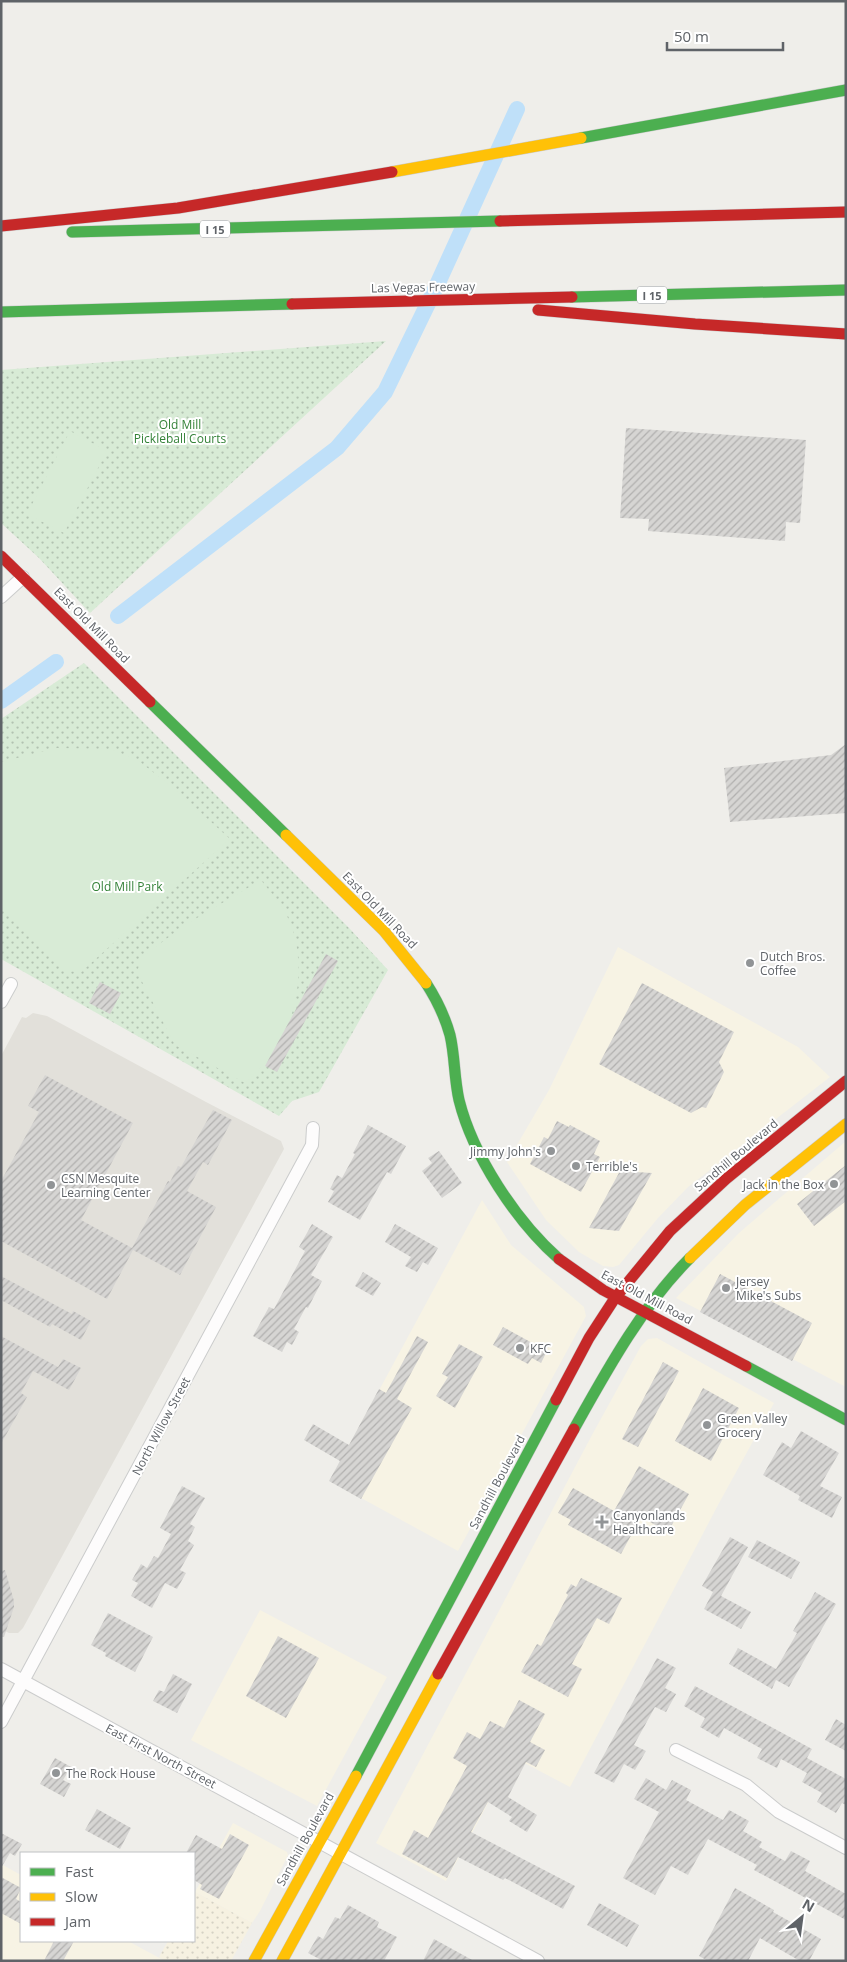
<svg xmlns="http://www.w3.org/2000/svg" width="847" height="1962" viewBox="0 0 847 1962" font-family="'Open Sans',sans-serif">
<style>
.commercial{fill:#f7f3e4}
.education{fill:#e2e0da}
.sand{fill:url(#sand-dots)}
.park{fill:url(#park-dots)}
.pitch{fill:#d8ebd6}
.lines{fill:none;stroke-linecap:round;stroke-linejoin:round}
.canal{stroke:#bfe0f9;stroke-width:16}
.building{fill:url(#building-hatch)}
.street-casing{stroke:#cbcccc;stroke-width:14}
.fast-casing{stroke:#cacacb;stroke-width:12}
.slow-casing{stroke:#cacacb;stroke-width:12}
.jam-casing{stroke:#cacacb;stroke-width:12}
.street{stroke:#fdfcfc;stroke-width:12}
.fast{stroke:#4caf50;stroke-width:11}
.slow{stroke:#ffc107;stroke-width:11}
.jam{stroke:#c62828;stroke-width:11}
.poi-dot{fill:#919496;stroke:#fff;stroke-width:2}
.labels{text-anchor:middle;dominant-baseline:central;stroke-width:4;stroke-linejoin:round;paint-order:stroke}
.shield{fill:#fff;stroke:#8f9295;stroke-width:1}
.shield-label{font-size:11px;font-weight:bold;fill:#5f6368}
.street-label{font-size:12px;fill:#5f6368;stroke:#fff}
.park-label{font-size:12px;fill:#348238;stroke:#fff}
.poi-label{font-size:12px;fill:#5f6368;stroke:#fff;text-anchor:start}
</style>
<defs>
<pattern id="sand-dots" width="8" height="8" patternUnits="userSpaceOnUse" patternTransform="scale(1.25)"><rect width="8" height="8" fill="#f6f1e1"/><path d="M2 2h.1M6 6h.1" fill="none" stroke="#d5d1c4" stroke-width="1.8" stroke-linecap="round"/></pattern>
<pattern id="park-dots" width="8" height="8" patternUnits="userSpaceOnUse" patternTransform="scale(1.25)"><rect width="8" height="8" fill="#d8ebd6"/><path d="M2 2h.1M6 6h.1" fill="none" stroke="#b2c2b1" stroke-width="1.8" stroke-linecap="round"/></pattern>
<pattern id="building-hatch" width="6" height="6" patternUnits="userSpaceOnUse" patternTransform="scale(1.25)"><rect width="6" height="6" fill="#d6d5d3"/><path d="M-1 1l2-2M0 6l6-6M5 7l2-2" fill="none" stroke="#b1b0af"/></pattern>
</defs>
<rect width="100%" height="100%" fill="#efeeea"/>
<path class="commercial" d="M618,947L798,1047L830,1077L688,1187L658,1218L619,1265L613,1267L603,1266L579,1252L546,1220L507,1162L549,1090Z
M846,1141V1387L676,1298L739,1233Z
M482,1200L511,1245L584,1307L586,1316L458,1551L330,1481Z
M657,1338L774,1403L718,1505L570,1787L513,1757L446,1881L376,1843L592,1435L641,1346L648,1339Z
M260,1610L387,1677L317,1806L191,1740Z
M233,1823L287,1852L288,1855L260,1911L252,1923L195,1892Z
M1,1864L21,1875V1941H128L165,1961H1Z"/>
<path class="education" d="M33,1013L47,1016L206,1102L281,1141L284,1149L23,1628L18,1633H9L1,1629V1056L22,1017L26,1018Z"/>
<path class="sand" d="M195,1892L252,1923L231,1961H165L159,1957L168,1941H194Z"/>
<path class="park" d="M386,341L90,613L39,558L1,523V370Z
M84,663L350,929L388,970L319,1092L292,1101L279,1116L1,959V719Z"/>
<path class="pitch" d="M70,431L107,451L64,533L27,514Z
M57,748L109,749L136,759L171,786L230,839L81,972L67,971L1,905V762Z
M261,880C269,891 280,902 286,914C306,951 300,1003 282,1040C273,1057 259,1070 245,1083L175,1045L137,972L142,957L185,925Z"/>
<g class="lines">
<path class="canal" d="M118,616L337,448L385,392L437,285L517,109
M1,701L56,662"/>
</g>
<path class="building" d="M626,428L806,440L800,523L786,522L785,541L648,531L649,519L620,518Z
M846,744V813L730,822L724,768L831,755Z
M326,954L338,961L277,1072L265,1066Z
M100,982L121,993L110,1014L89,1003Z
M642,983L734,1032L719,1062L724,1072L706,1108L702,1107L691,1113L599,1064Z
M45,1075L133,1123L81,1220L132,1248L168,1181L170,1182L178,1166L181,1167L213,1110L232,1120L208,1165L203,1162L187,1191L216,1207L180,1275L133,1250L107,1299L1,1241V1181L39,1112L28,1106Z
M557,1121L569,1127L570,1125L600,1141L594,1154L600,1157L581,1192L530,1164L544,1137L548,1139Z
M368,1125L406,1146L391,1174L387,1172L360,1220L328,1202L334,1191L330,1189L337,1175L342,1178L355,1154L353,1153Z
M439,1151L462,1183L442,1198L422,1171L432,1163L428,1158Z
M846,1165V1201L814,1226L797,1204Z
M620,1171L652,1173L619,1231L589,1228Z
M312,1224L333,1237L311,1275L322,1281L308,1308L306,1307L294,1329L299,1332L292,1345L287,1342L282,1352L253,1336L269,1307L274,1309L305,1251L299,1247Z
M395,1224L438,1248L428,1265L423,1262L417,1272L405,1266L411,1257L385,1242Z
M363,1272L381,1283L373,1296L355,1286Z
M720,1274L812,1323L792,1361L700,1312Z
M1,1276L72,1314L73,1311L91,1321L81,1340L52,1324L50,1327L1,1300Z
M503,1327L547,1351L541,1363L532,1358L528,1364L493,1345Z
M1,1336L58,1367L63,1359L81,1368L69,1390L33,1371L21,1393L27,1397L1,1444Z
M417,1336L428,1342L397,1399L412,1408L361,1499L329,1481L340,1461L304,1440L313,1424L349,1445L379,1389L386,1393Z
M459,1344L483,1357L455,1408L436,1396L448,1377L442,1374Z
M663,1362L679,1371L638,1447L622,1439Z
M703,1388L739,1408L711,1461L675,1441Z
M801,1431L839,1453L820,1486L842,1497L832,1518L798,1500L800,1496L763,1475L782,1442L791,1448Z
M639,1466L689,1494L668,1532L641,1517L621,1554L568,1525L571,1520L558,1513L573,1488L614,1511Z
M182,1486L205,1498L190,1524L195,1527L188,1541L194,1545L180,1570L186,1573L177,1589L165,1583L152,1608L131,1596L138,1583L132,1580L141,1564L147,1568L154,1556L158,1558L171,1534L160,1528Z
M730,1537L748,1547L721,1596L751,1612L741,1629L704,1609L713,1592L702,1586Z
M757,1540L800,1562L791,1579L748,1557Z
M5,1570L14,1601V1607L4,1637H1V1571Z
M581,1578L622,1598L609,1624L597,1618L572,1664L582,1669L568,1697L521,1672L537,1644L541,1646L568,1595L566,1593L571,1584L576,1587Z
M815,1592L836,1604L789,1687L776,1680L772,1689L729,1664L738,1648L776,1669L797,1633L793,1631Z
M108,1613L153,1637L135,1672L105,1656L106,1653L91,1645Z
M278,1636L319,1658L286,1718L246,1696Z
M657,1658L676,1668L665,1688L676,1694L666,1712L655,1707L634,1745L646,1751L635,1770L624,1764L614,1783L594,1773Z
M173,1674L192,1684L177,1713L153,1701L159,1690L164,1692Z
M695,1686L812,1749L807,1758L846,1779V1805L842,1803L836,1813L817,1802L822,1793L802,1782L807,1773L781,1759L777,1768L757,1758L762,1749L724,1728L719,1738L700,1727L705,1718L684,1706Z
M519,1700L545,1714L530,1742L545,1750L536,1767L526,1762L508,1797L537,1815L527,1832L509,1821L512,1817L488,1802L471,1832L575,1886L563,1909L505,1878L503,1880L458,1857L447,1878L402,1854L414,1830L428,1838L467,1766L453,1758L467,1732L480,1739L490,1721L504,1728Z
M836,1719L846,1725V1751L825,1740Z
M55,1758L71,1767L63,1780L71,1784L64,1797L40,1784Z
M646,1778L666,1790L672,1780L691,1790L686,1800L723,1820L729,1810L749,1821L743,1831L762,1842L759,1847L785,1861L791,1851L810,1861L805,1871L846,1894V1920L754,1870L757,1865L708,1839L688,1875L671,1866L655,1895L623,1878L659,1812L634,1799Z
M97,1809L131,1828L120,1849L85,1830Z
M1,1833L22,1844L15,1856L10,1853L1,1868Z
M230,1834L249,1845L219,1899L200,1889L202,1885L194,1880V1853H186L196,1835L222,1849Z
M1,1877L21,1888L16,1899L21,1902V1924L1,1913Z
M735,1888L774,1910L773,1912L821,1939L809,1961H800L760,1938L748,1961H708L699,1956Z
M599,1903L639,1925L627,1947L587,1925Z
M348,1905L379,1922L377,1927L397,1937L384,1961H323L308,1953L318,1936L323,1939L335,1917L340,1919Z
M434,1939L474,1961H423Z
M54,1941H74L63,1961H44Z"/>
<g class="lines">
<g class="street-casing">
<path id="street" d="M1,597L23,577
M1,1002L11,984
M1,1669L538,1961
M1,1722L312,1145L313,1128
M676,1750L746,1785L779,1812L846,1848"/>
</g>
<g class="fast-casing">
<path id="fast" d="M581,138L846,90
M72,232L500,221
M572,297L846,290
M1,312L292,304
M150,702L286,835
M426,983C437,1000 445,1017 450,1035C455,1056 454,1078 459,1100C473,1156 516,1221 559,1259
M746,1366L846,1420
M574,1429C607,1370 642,1306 690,1258
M356,1776L556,1400"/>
</g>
<g class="slow-casing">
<path id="slow" d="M392,172L581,138
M286,835L384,931L426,983
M690,1258L745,1205L846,1124
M254,1961L356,1776
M282,1961L438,1674"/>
</g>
<g class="jam-casing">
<path id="jam" d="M500,221L846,212
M1,226L178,208L392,172
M292,304L572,297
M538,310L695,324L846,334
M1,556L150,702
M559,1259L603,1290L746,1366
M556,1400L589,1338L615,1298L670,1231L726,1179L846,1081
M438,1674L574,1429"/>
</g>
<use href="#street" class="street"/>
<use href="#fast" class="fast"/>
<use href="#slow" class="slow"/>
<use href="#jam" class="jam"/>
</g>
<g class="poi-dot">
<circle cx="750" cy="963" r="5"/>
<circle cx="551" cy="1151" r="5"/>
<circle cx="576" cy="1166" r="5"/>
<circle cx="834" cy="1184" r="5"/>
<circle cx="51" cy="1185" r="5"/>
<circle cx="726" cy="1288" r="5"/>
<circle cx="520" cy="1348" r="5"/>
<circle cx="707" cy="1425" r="5"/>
<path d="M599.5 1514.5h5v5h5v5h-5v5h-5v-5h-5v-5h5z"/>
<circle cx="56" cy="1773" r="5"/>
</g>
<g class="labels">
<g class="shield">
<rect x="200" y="220.5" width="30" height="17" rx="4"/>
<rect x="637" y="286.5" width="30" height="17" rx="4"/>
</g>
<g class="shield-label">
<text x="215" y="229">I 15</text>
<text x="652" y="295">I 15</text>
</g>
<g class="street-label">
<text transform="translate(423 287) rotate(-1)">Las Vegas Freeway</text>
<text transform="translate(92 625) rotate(45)">East Old Mill Road</text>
<text transform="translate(380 910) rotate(46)">East Old Mill Road</text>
<text transform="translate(736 1155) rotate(-40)">Sandhill Boulevard</text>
<text transform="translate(647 1297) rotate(28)">East Old Mill Road</text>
<text transform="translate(161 1426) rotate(-62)">North Willow Street</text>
<text transform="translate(497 1482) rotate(-62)">Sandhill Boulevard</text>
<text transform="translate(161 1756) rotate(28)">East First North Street</text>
<text transform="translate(305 1839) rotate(-61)">Sandhill Boulevard</text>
</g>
<g class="park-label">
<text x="180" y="424">Old Mill<tspan x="180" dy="14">Pickleball Courts</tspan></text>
<text x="127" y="886">Old Mill Park</text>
</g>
<g class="poi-label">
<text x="760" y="956">Dutch Bros.<tspan x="760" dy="14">Coffee</tspan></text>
<text x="541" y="1151" text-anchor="end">Jimmy John's</text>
<text x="586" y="1166">Terrible's</text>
<text x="61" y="1178">CSN Mesquite<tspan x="61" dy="14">Learning Center</tspan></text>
<text x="824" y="1184" text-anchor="end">Jack in the Box</text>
<text x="736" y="1281">Jersey<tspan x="736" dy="14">Mike's Subs</tspan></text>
<text x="530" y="1348">KFC</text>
<text x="717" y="1418">Green Valley<tspan x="717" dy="14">Grocery</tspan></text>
<text x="613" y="1515">Canyonlands<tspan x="613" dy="14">Healthcare</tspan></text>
<text x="66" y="1773">The Rock House</text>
</g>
</g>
<rect width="847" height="1962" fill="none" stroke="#5f6368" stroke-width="5"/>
<rect x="20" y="1852" width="175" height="90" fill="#ffffff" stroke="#bfc1c3"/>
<rect x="30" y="1868" width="25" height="8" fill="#4caf50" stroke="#bfc1c3"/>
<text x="65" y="1877" font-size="15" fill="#5f6368">Fast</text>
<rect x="30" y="1893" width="25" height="8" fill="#ffc107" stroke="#bfc1c3"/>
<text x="65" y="1902" font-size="15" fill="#5f6368">Slow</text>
<rect x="30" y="1918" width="25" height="8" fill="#c62828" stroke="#bfc1c3"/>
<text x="65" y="1927" font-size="15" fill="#5f6368">Jam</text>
<g transform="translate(802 1917) rotate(29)" stroke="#ffffff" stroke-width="4" paint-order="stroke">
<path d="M0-4L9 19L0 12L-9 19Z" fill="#5f6368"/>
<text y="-8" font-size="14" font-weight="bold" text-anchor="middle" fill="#5f6368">N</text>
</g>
<path d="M667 42v8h116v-8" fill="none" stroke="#5f6368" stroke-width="2.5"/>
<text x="674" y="42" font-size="15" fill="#5f6368" stroke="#ffffff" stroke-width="4" paint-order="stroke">50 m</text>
</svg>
